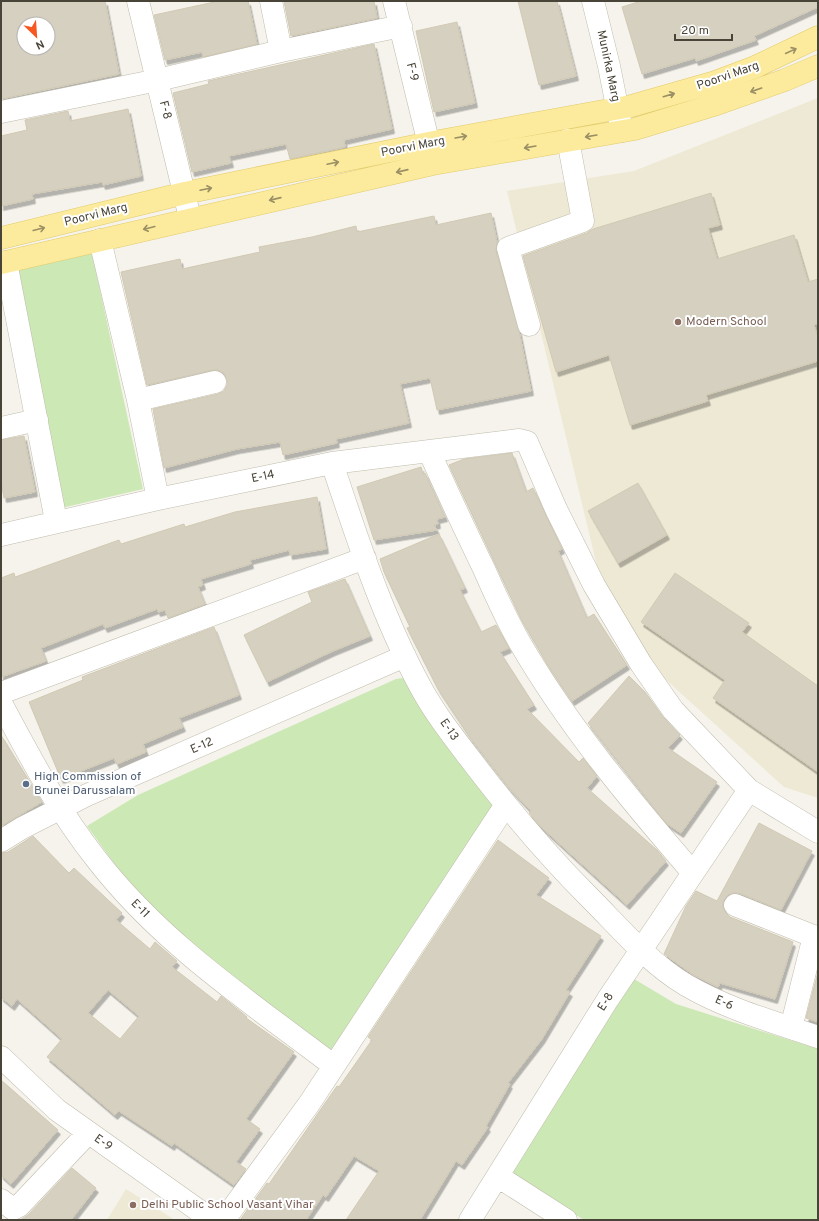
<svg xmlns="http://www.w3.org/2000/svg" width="819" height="1221" viewBox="0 0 819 1221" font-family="Overpass,sans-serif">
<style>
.education{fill:#eee9d5}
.green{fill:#cbe8b5}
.building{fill:#d6d0c0;stroke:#d1c9b3;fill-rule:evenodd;filter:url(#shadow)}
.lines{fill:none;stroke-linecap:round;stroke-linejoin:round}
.minor-casing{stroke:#c0bcad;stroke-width:23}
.major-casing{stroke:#e2cb6c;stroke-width:23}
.minor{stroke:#fff;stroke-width:22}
.major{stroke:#fceb9c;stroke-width:22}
.oneway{stroke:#9a8f65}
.education-dot{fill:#8d6e63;stroke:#fff;stroke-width:1.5}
.service-dot{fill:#5c6f8a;stroke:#fff;stroke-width:1.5}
.labels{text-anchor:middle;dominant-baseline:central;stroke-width:4;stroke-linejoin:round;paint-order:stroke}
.street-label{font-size:12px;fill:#494438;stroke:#fff}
.education-label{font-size:12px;fill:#785e54;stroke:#fff;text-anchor:start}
.service-label{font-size:12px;fill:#4e5e75;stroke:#fff;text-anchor:start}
</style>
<defs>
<filter id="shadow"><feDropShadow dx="2.5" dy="4.5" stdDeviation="0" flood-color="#0004"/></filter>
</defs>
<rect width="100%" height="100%" fill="#f5f3eb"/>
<path class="education" d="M818,98V798L784,787L663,677L601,583L507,191L634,171Z
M126,1189L175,1220H107Z"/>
<path class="green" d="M92,253L143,489L57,509L14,270Z
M410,677L499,810L335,1054L216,969L138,896L87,826L138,795L396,679Z
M634,979L676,1004L818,1049V1220H584L511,1174Z"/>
<path class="building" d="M1,1H105L119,74L1,99ZM24,24H48V48H24Z
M219,1H248L257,44L203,57L202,52L165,60L154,15Z
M284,1H374L377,18L291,36Z
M518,1H557L576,76L539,85Z
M641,1H818V7L754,36L756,40L696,61L695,58L642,74L622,7Z
M457,22L475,103L434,112L416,31Z
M374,44L392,129L344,140L345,147L290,159L286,144L229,156L231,163L192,172L173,93L209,84L208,81Z
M128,109L141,176L103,185L102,182L32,194L33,199L1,206V136L27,130L25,120L68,111L70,121Z
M711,193L720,225L708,228L717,259L794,235L808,282L818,279V323L814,325L818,337V361L706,395L708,401L630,425L609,355L556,372L523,256L587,233L593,229Z
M491,213L497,242L496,251L519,331L531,391L437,410L430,378L400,384L409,423L336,439L337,443L283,455L280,442L237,449L164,468L153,409L218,394L224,391L227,385V380L224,373L218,370H213L147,385L121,272L180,259L182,269L260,252L259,247L312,237L356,226L357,232L434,216L436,225Z
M24,436L35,492L4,498L1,482V440Z
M512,453L526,492L533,488L562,549L558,551L587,618L594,614L627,665L572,701L549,667L521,619L449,465L464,459Z
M421,467L423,474L425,473L445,517L437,519L438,524L434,525L437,530L374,540L357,487Z
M638,483L667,535L618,563L588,511Z
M317,497L326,549L290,555L289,550L250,560L251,564L201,579L203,585L198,587L205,604L168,618L165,610L158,612L157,609L105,628L103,624L41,648L46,661L1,677V578L14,573L15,577L119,540L121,544L184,524L185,527L235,512Z
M439,534L465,588L460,590L481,632L496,625L509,648L500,652L534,705L527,709L579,762L583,758L597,776L587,788L657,850L666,861L627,905L539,825L529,813L531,811L510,789L471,739L438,689L407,628L410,627L384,572L380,559Z
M675,573L749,623L742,632L818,686V772L713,698L725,680L641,622Z
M345,579L370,636L333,651L267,682L244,635L312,602L308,592Z
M214,627L239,695L179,718L183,727L143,744L146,752L117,764L114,758L61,779L29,702L83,680L82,677Z
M629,676L645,692L663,717L680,735L668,748L717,782L681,833L666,823L588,723Z
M1,735L42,802L1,826Z
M759,823L812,851L781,910L739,893H733L728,895L723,901V907L725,912L730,917L793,942L775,999L720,983L718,987L692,974L664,954L686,906L696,891L717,901Z
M33,836L69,873L74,868L122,913L116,920L150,949L155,942L177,961L172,967L217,1002L221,996L247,1017L246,1018L294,1052L246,1119L260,1129L236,1162L246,1169L234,1185L174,1143L172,1146L119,1111L115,1115L47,1057L62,1039L17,999L12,1006L1,997V853L8,852ZM108,990L139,1016L120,1039L88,1013Z
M498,840L549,878L536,895L601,936L566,990L570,992L542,1039L508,1083L510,1084L486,1126L488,1127L462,1165L456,1161L420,1220H346L379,1171L354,1156L326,1197L323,1195L306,1220H240L267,1183L269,1184L337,1086L339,1087L372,1040L368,1037Z
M818,972V1022L806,1018Z
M1,1080L58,1130L11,1184L1,1175Z
M72,1168L96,1188L71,1220H20L28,1215Z"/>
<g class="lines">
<g class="minor-casing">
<path id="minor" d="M138,1L190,218
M271,1L281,51
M394,1L433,161
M593,1L609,66L622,131
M1,112L158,80L281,51L401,26
M100,240L138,400L158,499
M6,262L56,521
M529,325L508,248L583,221L568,140
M138,400L215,382
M1,428L37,420
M429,451C447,491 465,530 484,569C495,594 506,619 520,643C568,726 631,801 693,873
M332,463C357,538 382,616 420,686C435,714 455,739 474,764C510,811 548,856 590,898C620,928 649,963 686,985C727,1009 774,1022 818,1037
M1,535L158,499L332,463L519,440L527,442L556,509L594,585L641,664L673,710L749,790L818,832
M1,693L365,558
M1,703C30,757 58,811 97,860C162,944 250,1002 334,1066
M1,841L22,828L87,795L405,656
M735,905L818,938
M791,1028L814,936
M1,1057L57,1110L212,1220
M499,1177L566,1220
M1,1200L13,1209L19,1206L88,1133
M224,1220L309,1104L505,806
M470,1220L608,999L749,790"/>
</g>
<g class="major-casing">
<path id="major" d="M1,238L185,193L429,143L631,106L715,82L755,67L818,37
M1,263L433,164L635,129L717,104L785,80L818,66"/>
</g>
<use href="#minor" class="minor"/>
<use href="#major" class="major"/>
</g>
<defs><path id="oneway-shaft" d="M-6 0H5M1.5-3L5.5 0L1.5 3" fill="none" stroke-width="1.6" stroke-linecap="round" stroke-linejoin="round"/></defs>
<g class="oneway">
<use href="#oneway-shaft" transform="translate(791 51) rotate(-25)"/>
<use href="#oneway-shaft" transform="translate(756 90) rotate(161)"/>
<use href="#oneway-shaft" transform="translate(669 95) rotate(-16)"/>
<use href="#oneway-shaft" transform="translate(591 136) rotate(170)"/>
<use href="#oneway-shaft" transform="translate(461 137) rotate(-10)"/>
<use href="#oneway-shaft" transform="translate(530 147) rotate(170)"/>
<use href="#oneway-shaft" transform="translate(333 163) rotate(-12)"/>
<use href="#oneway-shaft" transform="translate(402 171) rotate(167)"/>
<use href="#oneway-shaft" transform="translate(206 189) rotate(-12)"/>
<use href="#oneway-shaft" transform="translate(275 199) rotate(167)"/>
<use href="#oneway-shaft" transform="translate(149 228) rotate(166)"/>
<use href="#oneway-shaft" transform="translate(39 229) rotate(-14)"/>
</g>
<g class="education-dot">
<circle cx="678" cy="322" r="4"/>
<circle cx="133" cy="1205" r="4"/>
</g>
<circle class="service-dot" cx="26" cy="784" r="4"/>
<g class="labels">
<g class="street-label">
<text transform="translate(608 66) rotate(78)">Munirka Marg</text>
<text transform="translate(412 72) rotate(76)">F-9</text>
<text transform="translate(728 76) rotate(-19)">Poorvi Marg</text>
<text transform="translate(165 110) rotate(76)">F-8</text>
<text transform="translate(413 147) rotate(-11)">Poorvi Marg</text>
<text transform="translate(96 215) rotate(-14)">Poorvi Marg</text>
<text transform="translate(263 477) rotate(-12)">E-14</text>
<text transform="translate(449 730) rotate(55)">E-13</text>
<text transform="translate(202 746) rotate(-24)">E-12</text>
<text transform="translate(140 909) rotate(45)">E-11</text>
<text transform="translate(606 1002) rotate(-58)">E-8</text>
<text transform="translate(724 1003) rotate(24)">E-6</text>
<text transform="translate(103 1143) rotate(35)">E-9</text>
</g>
<g class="education-label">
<text x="686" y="322">Modern School</text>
<text x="141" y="1205">Delhi Public School Vasant Vihar</text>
</g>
<g class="service-label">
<text x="34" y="777">High Commission of<tspan x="34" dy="14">Brunei Darussalam</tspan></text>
</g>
</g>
<rect width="819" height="1221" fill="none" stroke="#494438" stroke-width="4"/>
<g transform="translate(36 36) rotate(155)"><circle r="19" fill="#ffffff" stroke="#b6b4af"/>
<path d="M0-3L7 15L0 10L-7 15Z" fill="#f55821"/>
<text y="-6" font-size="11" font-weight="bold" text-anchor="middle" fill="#494438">N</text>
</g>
<path d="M675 34v6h57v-6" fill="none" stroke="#494438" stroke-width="2"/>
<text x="681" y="34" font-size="12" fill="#494438" stroke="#ffffff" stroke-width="3" paint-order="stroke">20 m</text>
</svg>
